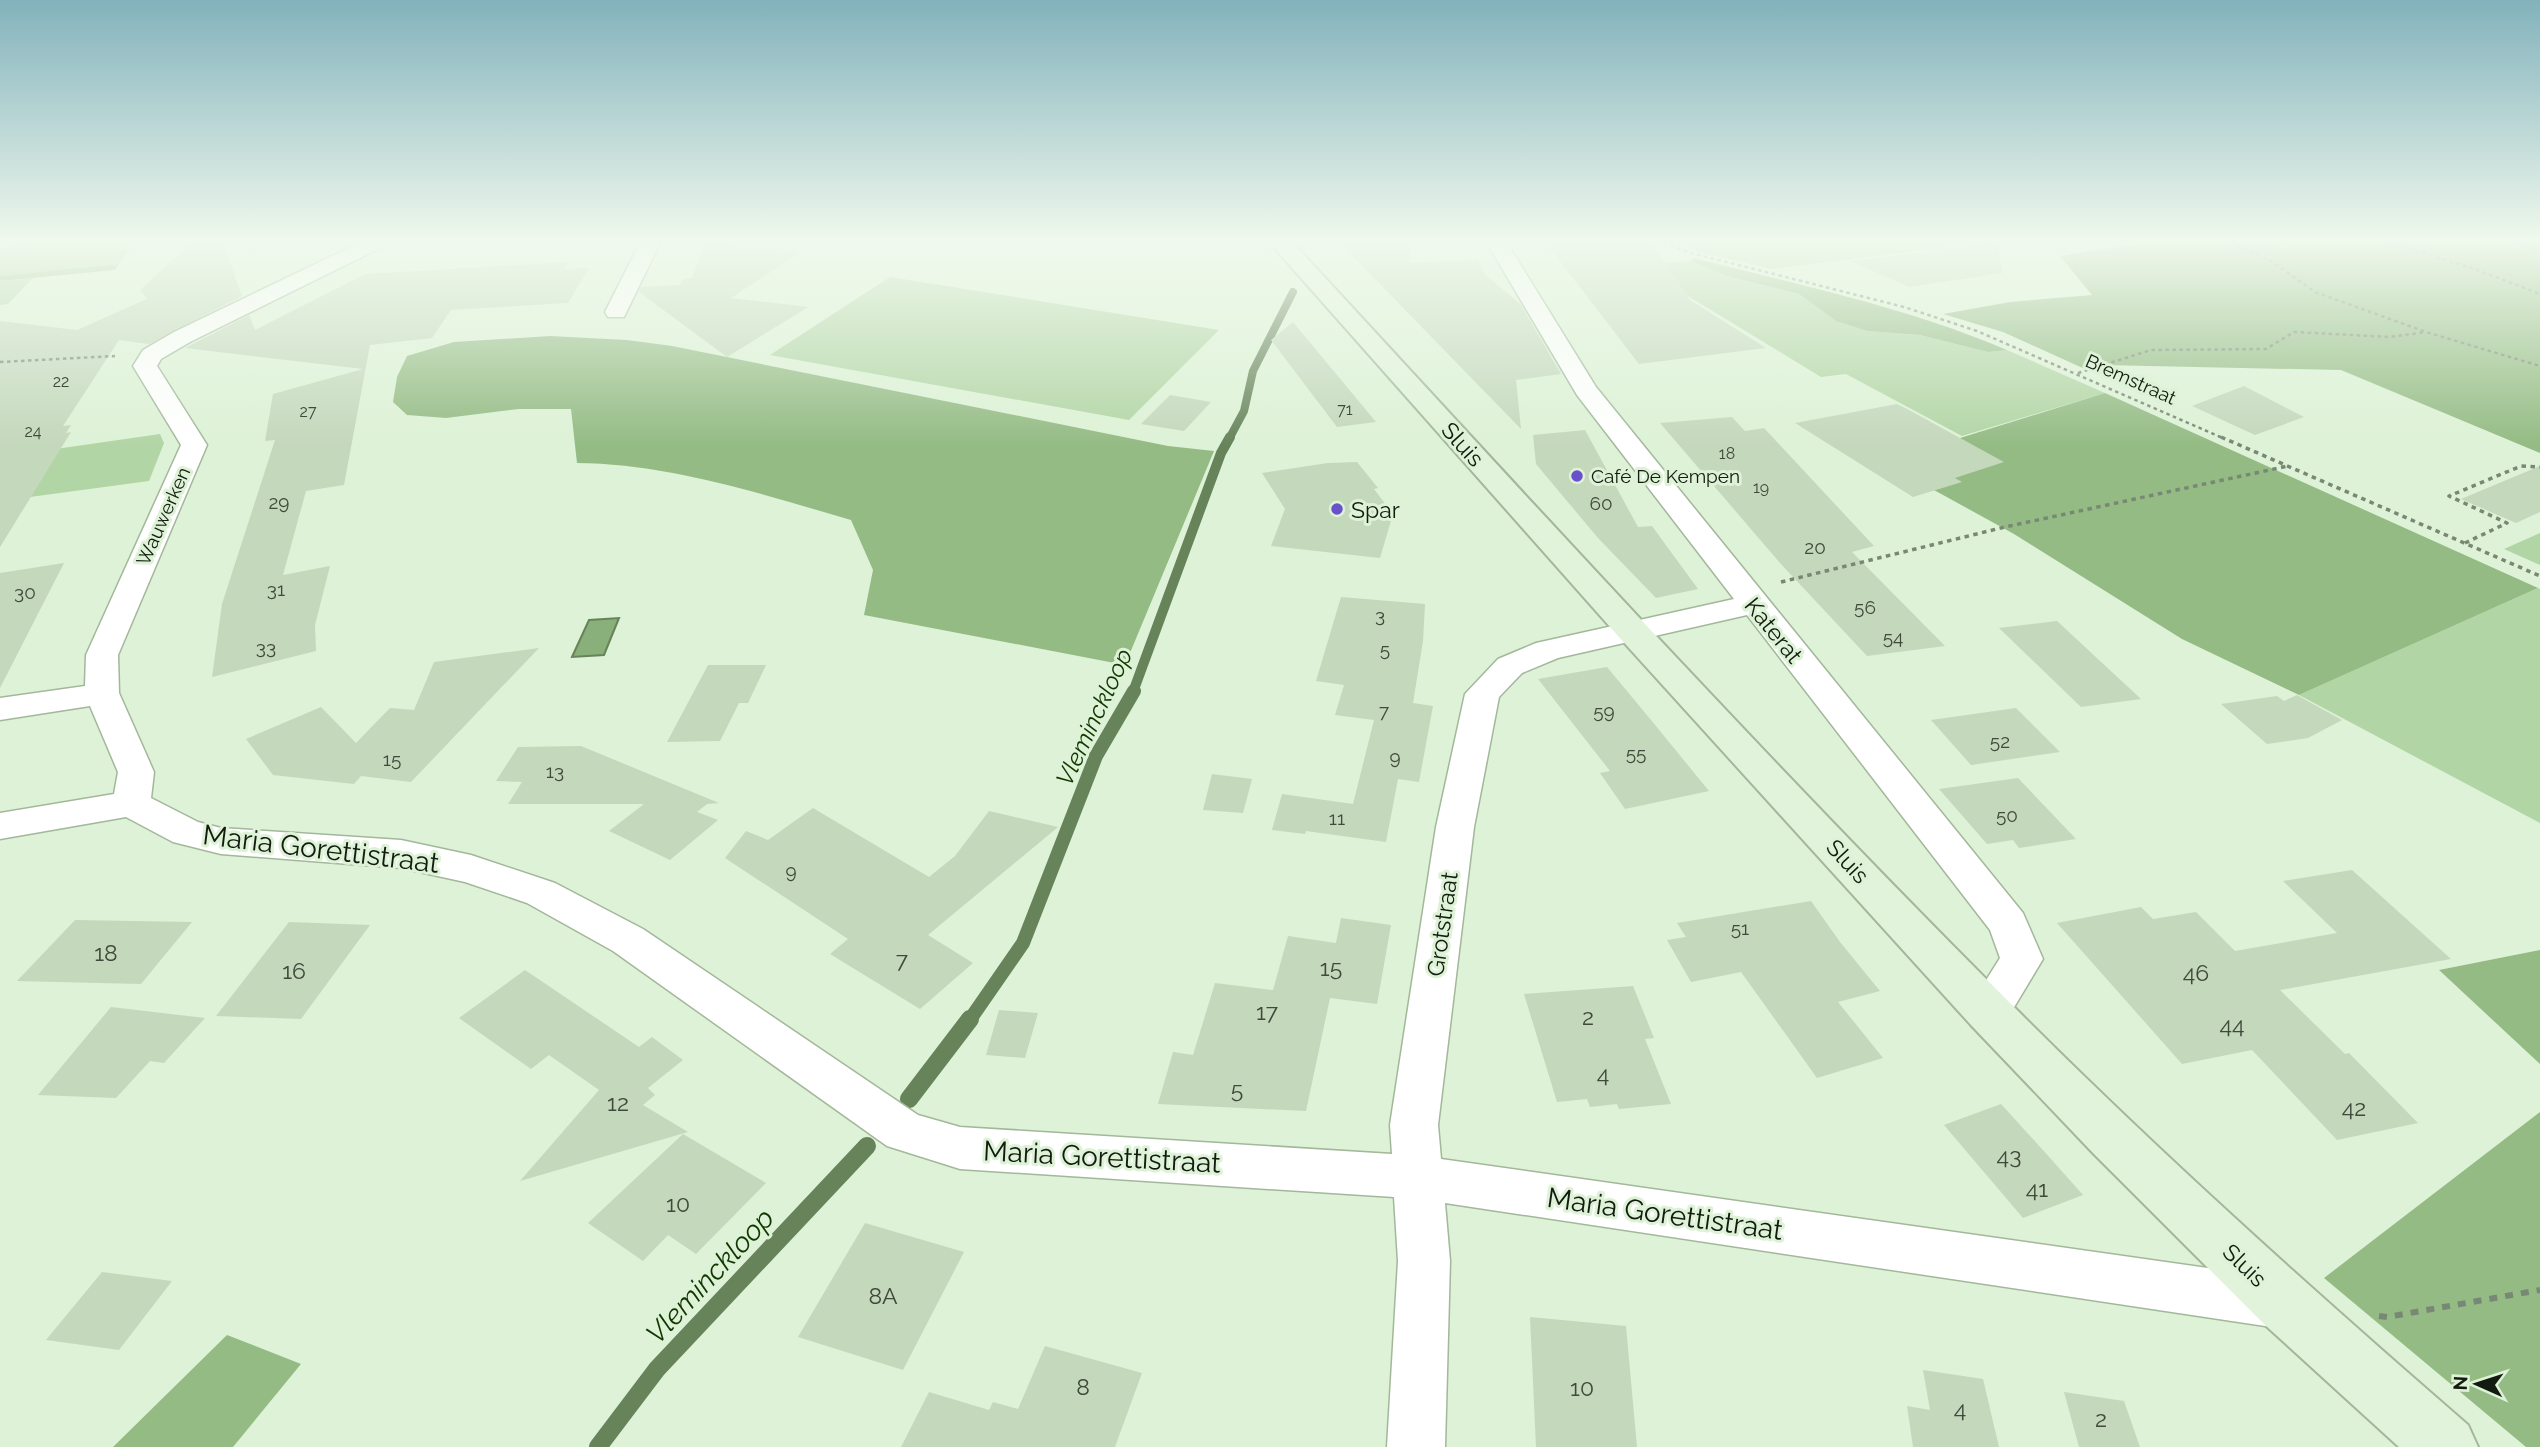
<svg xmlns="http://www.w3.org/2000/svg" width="2540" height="1447" viewBox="0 0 2540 1447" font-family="Raleway,sans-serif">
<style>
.green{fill:#b2d5a5}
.forest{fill:#94bb84}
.water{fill:#89af7a;stroke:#66835a;stroke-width:2}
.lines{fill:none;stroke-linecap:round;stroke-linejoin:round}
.stream-far3{stroke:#66835a;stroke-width:8}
.stream-far2{stroke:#66835a;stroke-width:10}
.stream-far1{stroke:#66835a;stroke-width:14}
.stream{stroke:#66835a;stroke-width:18}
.building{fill:#c4d8bc}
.street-casing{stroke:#a3b79b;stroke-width:3}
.secondary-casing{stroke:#a3b79b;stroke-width:4}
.path-far2{stroke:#798874;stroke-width:2.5;stroke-dasharray:3.5 3.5;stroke-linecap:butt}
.path-far1{stroke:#798874;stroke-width:3.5;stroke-dasharray:4.5 4.5;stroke-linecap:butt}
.path{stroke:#798874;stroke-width:6;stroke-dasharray:8 8;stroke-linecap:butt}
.street{fill:#fff;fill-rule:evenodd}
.secondary{fill:#e1f3da;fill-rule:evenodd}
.poi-dot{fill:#6851ca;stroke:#ddf2d6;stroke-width:2.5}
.labels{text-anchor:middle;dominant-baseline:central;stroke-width:6;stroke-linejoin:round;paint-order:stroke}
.far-number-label{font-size:16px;fill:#3f4a3b}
.far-street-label{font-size:19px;fill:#131b10;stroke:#ddf2d6}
.far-poi-label{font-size:19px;fill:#131b10;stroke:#ddf2d6;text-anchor:start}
.number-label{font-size:19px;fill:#3f4a3b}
.street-label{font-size:23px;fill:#131b10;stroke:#ddf2d6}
.poi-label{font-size:23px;fill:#131b10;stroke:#ddf2d6;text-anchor:start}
.near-number-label{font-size:23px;fill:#3f4a3b}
.water-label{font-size:24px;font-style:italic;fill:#113600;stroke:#ddf2d6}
.near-street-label{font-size:28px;fill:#131b10;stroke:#ddf2d6}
.near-water-label{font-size:28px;font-style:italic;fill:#113600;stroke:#ddf2d6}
</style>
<rect width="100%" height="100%" fill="#ddf2d6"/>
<path class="green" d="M25,243H134L119,264L0,276V248Z
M1674,243H1978L1772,269L1698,252Z
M1690,261L1727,276L1799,294L1836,321L1867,331L1920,335L1988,352L2007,350L2105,393L1962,436L1846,374L1821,377L1637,265Z
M890,277L1219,330L1129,420L770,355Z
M33,278L8,304L0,305V281Z
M160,434L164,443L149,481L0,501V457Z
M2540,533V565L2504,549Z
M2538,588L2540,589V823L2299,695Z"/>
<path class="forest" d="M2143,243H2540V453L2341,370L2103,365L2087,370L2003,332L1943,314L2010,302L2092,295L2060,256Z
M1694,258C1799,285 1907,307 2007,350L1988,352L1920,335L1867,331L1836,321L1799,294L1727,276L1690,261Z
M119,264L115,270L0,281V276Z
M550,336L627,340L672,346L1168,446L1214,451L1125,665L864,615L873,570L851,520C761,494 671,464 577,463L571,409H519L446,418L407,415L393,402L397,377L407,356L454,342Z
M2105,393L2538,588L2299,695L2182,639L2014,534L1883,462Z
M2540,950V1064L2439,970Z
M2540,1112V1447H2526L2324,1278Z
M227,1335L301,1364L233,1447H113Z"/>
<path class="water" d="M619,618L604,655L572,657L589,620Z"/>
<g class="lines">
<path class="stream-far3" d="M1229,439L1244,411L1253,371L1293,292"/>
<path class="stream-far2" d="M1133,692L1221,453L1230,437"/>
<path class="stream-far1" d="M969,1021L1023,943L1096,756L1134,691"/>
<path class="stream" d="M909,1099L970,1019
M598,1447L657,1369L867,1146"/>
</g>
<path class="building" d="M191,243H223L242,296L149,344L119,340L63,426L71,425L66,433L71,432L0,547V321L77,330L147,299L140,290Z
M705,243L801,252L731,298L808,307L727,357L639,292L641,287L680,285L683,279L692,278Z
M1340,243H1409L1410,263L1478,260L1485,274L1521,305L1561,374L1516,380L1521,429Z
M1546,243L1654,245L1690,300L1766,348L1639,364Z
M1998,243L2002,273L1909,287L1851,261Z
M569,262L564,269L589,268L568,303L451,310L432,338L370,345L344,485L306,491L283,575L330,566L315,625L316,651L212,677L222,604L275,440L265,441L273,394L363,369L185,348L249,315L255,330L365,274Z
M1293,322L1376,422L1337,427L1271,340Z
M2244,386L2304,417L2255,435L2192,406Z
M1170,395L1211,402L1184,431L1141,424Z
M1897,404L1909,410L2004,462L1955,478L1962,482L1913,497L1795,423Z
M1732,417L1745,431L1764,428L1874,546L1852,552L1945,646L1867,656L1780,563L1660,423Z
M1585,430L1638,527L1652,526L1698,589L1656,598L1598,538L1536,464L1533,435Z
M1357,462L1378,488L1374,489L1393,514L1380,558L1271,546L1285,509L1262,473L1328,463Z
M2540,466V512L2516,523L2461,499Z
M64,563L0,688V573Z
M1341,597L1425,604L1423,641L1413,703L1433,706L1419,782L1398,779L1386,842L1306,831L1305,834L1272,830L1282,794L1353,804L1374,720L1335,715L1344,685L1316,681Z
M2057,621L2141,699L2081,707L1999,628Z
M539,648L411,782L361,776L354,784L273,775L246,739L321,707L356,743L390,708L414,710L434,662Z
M708,665H766L748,703H739L720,741L667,742Z
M1607,667L1651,720L1709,791L1625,809L1600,773L1610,771L1538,679Z
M2297,695L2342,720L2308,738L2267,744L2221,704L2277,696L2284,701Z
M2016,708L2060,752L1971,765L1931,720Z
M581,746L719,803L707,804L697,812L718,820L670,860L609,831L644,804H508L522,782L496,781L518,747Z
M1212,774L1252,779L1243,813L1203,810Z
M2018,778L2076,839L2019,848L2013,840L1987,844L1939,789Z
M813,808L929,877L955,856L989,811L1058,827L928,935L973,963L920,1009L830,954L848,939L725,858L746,831L768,840Z
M2352,870L2451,959L2280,990L2345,1054L2349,1053L2418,1123L2337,1140L2252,1050L2182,1064L2057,923L2141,907L2153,919L2196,912L2235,951L2337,933L2283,881Z
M1811,901L1840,942L1880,991L1838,1002L1883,1058L1817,1078L1741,972L1691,982L1667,940L1686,937L1677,923Z
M1341,918L1391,925L1377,1004L1330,998L1306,1111L1158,1104L1173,1052L1193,1055L1215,983L1273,990L1288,936L1336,943Z
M75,920L192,922L141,984L17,981Z
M289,922L370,925L301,1019L216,1016Z
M525,970L639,1047L652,1037L683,1060L648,1088L655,1095L643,1105L688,1132L520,1181L599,1090L549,1055L531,1069L459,1018Z
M1633,986L1654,1038L1645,1039L1671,1104L1619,1109L1617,1104L1590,1107L1587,1099L1557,1102L1524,994Z
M111,1007L205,1018L164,1063L150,1061L116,1098L38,1095Z
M999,1010L1038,1013L1025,1058L986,1055Z
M2001,1104L2051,1159L2083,1195L2023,1218L1944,1125Z
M683,1134L766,1183L696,1254L668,1235L643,1261L588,1223Z
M865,1223L964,1252L903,1370L798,1337Z
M102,1272L172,1281L119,1350L46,1340Z
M1530,1317L1626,1326L1637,1447H1536Z
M1045,1346L1142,1373L1115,1447H901L929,1392L989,1410L993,1402L1018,1409Z
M1923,1370L1983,1379L1999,1447H1913L1907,1406L1930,1410Z
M2064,1392L2124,1401L2140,1447H2079Z"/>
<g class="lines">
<g class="street-casing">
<path id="street" d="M359,243H385L382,247L190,342L161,359L157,366L207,445L118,655L119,693L154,772L151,798L198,822L221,828L401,840L471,855L555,883L643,929L918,1115L960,1127L1392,1154L1390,1125L1436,827L1465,694L1498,659L1536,643L1734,599L1577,395L1487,243H1507L1596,387L2023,913L2043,959L2004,1024L1988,1029L1972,1024L1966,1012L2000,958L1990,930L1747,615L1558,658L1522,673L1499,697L1474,827L1438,1125L1441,1159L2285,1279L2304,1286L2311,1304L2304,1322L2285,1329L1445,1203L1450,1261L1445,1447H1387L1398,1261L1394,1197L960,1169L887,1146L613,951L527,903L465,882L401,868L221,854L173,842L126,817L0,839V813L114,794L118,772L90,706L0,720V698L85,686L86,655L181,445L133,366L143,350L174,332Z
M640,243H660L624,317H608L605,312Z"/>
</g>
<g class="secondary-casing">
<path id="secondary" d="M1270,243H1293C1528,498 1761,754 2006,999C2154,1148 2310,1288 2468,1425L2478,1447H2399L2264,1324L2094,1154L1971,1025L1619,637Z"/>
</g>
<path class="path-far2" d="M1664,243L1691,253L1904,307L1977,331L2225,439
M2231,243L2273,262L2315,292L2426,332L2540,366
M2389,243L2472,268L2540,294
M2514,243L2540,250
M0,362L115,356
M2078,373L2151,350L2266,349L2294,332L2390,337L2426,332"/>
<path class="path-far1" d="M2221,437L2540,576
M2465,543L2507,523L2449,496L2521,466L2540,467
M1781,582L2005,527L2288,466"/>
<path class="path" d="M2379,1316L2387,1317L2540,1290"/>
<use href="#street" class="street"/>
<use href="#secondary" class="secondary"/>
</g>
<linearGradient id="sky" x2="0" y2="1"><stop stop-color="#82b2bc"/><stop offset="0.54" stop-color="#f0f9ed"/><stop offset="1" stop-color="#f0f9ed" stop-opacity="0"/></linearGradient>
<rect width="2540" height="446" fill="url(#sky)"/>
<g class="poi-dot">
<circle cx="1577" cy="476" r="7"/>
<circle cx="1337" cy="509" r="7"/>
</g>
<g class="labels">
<g class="far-number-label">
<text x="61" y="381">22</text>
<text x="1345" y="409">71</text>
<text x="308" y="411">27</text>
<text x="33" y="431">24</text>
<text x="1727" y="453">18</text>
<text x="1761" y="487">19</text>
</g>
<g class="far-street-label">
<text transform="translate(2131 379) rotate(24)">Bremstraat</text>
<text transform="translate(163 516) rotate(-66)">Wauwerken</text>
</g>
<g class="far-poi-label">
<text x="1591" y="476">Café De Kempen</text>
</g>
<g class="number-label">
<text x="279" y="502">29</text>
<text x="1601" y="503">60</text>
<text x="1815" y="547">20</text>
<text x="276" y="589">31</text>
<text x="25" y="592">30</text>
<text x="1865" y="607">56</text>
<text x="1380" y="615">3</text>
<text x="1893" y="637">54</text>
<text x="266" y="647">33</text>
<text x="1385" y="649">5</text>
<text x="1384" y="711">7</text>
<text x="1604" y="711">59</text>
<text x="2000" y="741">52</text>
<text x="1636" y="753">55</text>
<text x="1395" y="757">9</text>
<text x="392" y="759">15</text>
<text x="555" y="771">13</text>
<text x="2007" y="815">50</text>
<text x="1337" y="818">11</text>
<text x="791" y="871">9</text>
<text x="1740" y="928">51</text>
</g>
<g class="street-label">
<text transform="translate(1463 444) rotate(48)">Sluis</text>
<text transform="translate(1774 630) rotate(51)">Katerat</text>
<text transform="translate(1848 861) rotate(47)">Sluis</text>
<text transform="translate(1442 924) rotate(-82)">Grotstraat</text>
<text transform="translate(2245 1265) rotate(44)">Sluis</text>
</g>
<g class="poi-label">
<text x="1351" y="509">Spar</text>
</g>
<g class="near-number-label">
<text x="106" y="952">18</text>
<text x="902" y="959">7</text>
<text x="1331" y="967">15</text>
<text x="294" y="970">16</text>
<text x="2196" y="972">46</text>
<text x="1267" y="1011">17</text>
<text x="1588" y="1016">2</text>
<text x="2232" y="1024">44</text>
<text x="1603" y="1073">4</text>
<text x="1237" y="1089">5</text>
<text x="618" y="1102">12</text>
<text x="2354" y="1107">42</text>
<text x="2009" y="1155">43</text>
<text x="2037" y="1188">41</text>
<text x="678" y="1203">10</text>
<text x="883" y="1295">8A</text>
<text x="1083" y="1386">8</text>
<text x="1582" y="1387">10</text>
<text x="1960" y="1408">4</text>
<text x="2101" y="1418">2</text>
</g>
<g class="water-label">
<text transform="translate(1094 717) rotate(-65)">Vleminckloop</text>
</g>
<g class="near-street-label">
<text transform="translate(321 849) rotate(7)">Maria Gorettistraat</text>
<text transform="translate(1102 1157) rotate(3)">Maria Gorettistraat</text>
<text transform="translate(1665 1214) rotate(8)">Maria Gorettistraat</text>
</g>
<g class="near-water-label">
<text transform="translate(710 1276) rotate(-47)">Vleminckloop</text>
</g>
</g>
<g transform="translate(2477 1384) rotate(273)" stroke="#ddf2d6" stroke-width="5" paint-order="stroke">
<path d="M0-5L12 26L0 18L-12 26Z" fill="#131b10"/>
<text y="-10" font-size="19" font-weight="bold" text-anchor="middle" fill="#131b10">N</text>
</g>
</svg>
